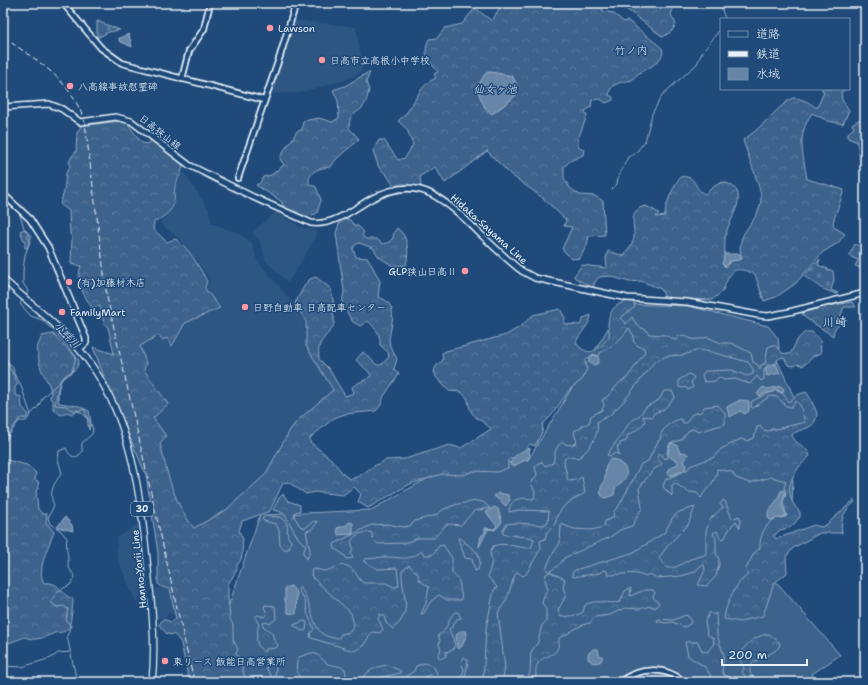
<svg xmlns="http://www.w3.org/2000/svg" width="868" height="685" viewBox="0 0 868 685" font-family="'Shantell Sans','Klee One',sans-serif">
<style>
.built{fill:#2e5683}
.grass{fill:#3c628c;stroke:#92aac2}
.forest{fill:url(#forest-crowns);stroke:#92aac2;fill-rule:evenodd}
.cemetery{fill:url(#cemetery-stones);stroke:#92aac2}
.water{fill:#6685a7;stroke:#9ab0c7}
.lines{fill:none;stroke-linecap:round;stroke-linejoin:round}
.stream{stroke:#9ab0c7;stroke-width:1}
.tertiary-casing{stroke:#e8f1f8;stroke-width:8}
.secondary-casing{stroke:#e8f1f8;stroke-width:8}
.primary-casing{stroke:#e8f1f8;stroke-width:8}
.tertiary{stroke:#1f4a7a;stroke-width:4.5}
.secondary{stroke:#1f4a7a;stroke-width:5}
.primary{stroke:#1f4a7a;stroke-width:5.5}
.rail{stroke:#e8f1f8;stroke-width:1;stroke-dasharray:6 3;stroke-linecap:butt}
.poi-dot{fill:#ff9aa2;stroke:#1f4a7a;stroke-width:1.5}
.labels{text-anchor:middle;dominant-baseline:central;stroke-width:3;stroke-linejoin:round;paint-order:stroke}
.shield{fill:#1f4a7a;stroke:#acbfd2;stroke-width:1}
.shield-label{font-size:9px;font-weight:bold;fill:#e8f1f8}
.poi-label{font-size:10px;fill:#e8f1f8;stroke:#1f4a7a;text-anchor:start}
.street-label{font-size:10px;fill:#e8f1f8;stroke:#1f4a7a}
.neighbourhood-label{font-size:11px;fill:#e8f1f8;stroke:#1f4a7a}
.water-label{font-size:11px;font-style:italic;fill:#d4e1ec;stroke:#1f4a7a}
.quarter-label{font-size:12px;fill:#e8f1f8;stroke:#1f4a7a}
</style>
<defs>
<pattern id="forest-crowns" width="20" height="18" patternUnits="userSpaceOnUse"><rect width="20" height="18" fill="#3c628c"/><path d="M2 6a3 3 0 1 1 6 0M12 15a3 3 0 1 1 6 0" fill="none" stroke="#58799d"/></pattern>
<pattern id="cemetery-stones" width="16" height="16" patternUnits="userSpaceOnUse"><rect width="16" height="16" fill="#3c628c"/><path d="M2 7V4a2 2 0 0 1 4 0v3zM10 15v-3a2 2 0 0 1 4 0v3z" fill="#58799d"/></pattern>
</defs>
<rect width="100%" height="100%" fill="#1f4a7a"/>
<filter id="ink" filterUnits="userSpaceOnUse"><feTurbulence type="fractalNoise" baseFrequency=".025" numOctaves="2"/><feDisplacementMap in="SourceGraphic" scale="8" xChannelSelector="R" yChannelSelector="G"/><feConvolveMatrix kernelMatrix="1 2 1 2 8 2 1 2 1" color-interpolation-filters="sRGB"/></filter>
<g filter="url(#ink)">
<path class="built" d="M294,20L356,27L363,67L361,71L358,74L345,80L298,93L278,94L270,92Z
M183,171L209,210L211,223L240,234L252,243L257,260L292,302L304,321L305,345L334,393L268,477L228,513L193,531L171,502L150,418L145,362L139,344L157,335L222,308L206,287L210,281L201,266L181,240L166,229L160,222L174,206L176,187Z
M276,212L299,226L315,231L317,235L288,283L266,261L260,242L252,232Z
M141,522L147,589L136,602L117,558V538Z
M152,588L169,589L175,615L168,613L165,618L155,619Z"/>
<path class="grass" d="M623,304L688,306L768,326L778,338L780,357L777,360L795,399L799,396L806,423L792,428L771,429L755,455L793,479L792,505L759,562L840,655L812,674L815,682H233L222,625L260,515L371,510L439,472L528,460Z"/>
<path class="forest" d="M502,3H600L603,11L613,13L624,22L627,20L662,48L663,54C653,71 642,67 632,80C623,82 609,83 609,95L613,97V100L606,103L600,99L592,100L591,107L585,111L587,116L578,139V147L584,149L583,155L570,161L564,167V178L570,188L580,195L595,196L603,201L605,235L589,236L587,245L580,258L572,259L562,249L572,227L564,226L566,220L543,198L511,175L487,151L445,183L435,167L420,176L421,186L400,184L394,186L387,175L379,168L373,151L379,140H384L398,160L405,158L413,145L407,129L398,121C414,110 417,85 436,78L434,74L438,72C428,60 422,54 429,39L437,38L445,28L462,24L475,8L492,21ZM488,72L512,76C527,94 507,102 494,113L476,88Z
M618,3H675L671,15L676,24L672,31L663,37Z
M367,73H370L366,82L369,90C368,95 366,104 362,108C353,117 350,111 349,128L359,139C350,149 337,155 331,167C320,168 308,170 309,184L316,187L321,200L317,213C305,220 297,212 285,209L281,201L256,185L260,183L263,177L271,175L284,165L280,159C283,149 292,141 297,131L302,130L303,121L319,118L332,122L339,118L338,101L333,90L345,86Z
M821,89H847L841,92L842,100L849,110L843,124L828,121L812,113C796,136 803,153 807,179L844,190L833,222L834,227L845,234L838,243L823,252L795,284L776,297L764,301L755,274C733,265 731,270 723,290C721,294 715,297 712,300L665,298L661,289L641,281L629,282L610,276L599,277L595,282L593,288L575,278L574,276L582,265L607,268L606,258L608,251L624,256C627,251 634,243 634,237C635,226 627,209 646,206L659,213L656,217L665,216C664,207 674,185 680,177C698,174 693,190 705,194L716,185L723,182C754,190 729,218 726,234C723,245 727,254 722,264L726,267L731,261L742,259C733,230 760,224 761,199C762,190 746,151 743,140C761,129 774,110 792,98C802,98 808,102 817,108L824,92Z
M865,102V172L860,159L857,142L848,138V133L854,128L852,124L862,118L864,113L862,107Z
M120,121L127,123L142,143L147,144L151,140L183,164C183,172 177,179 175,187C174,193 175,201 173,206C170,213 160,219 154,222L153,229L167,242L175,239C187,244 201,270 207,281L205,288L220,308L185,323L172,346L167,338L162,340L159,335L140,346L146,363L144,370L168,404L153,418L166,436L160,443C167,473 174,504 194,528L226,510L265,475L290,430L297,421L333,390L306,346V322L295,303L306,283L310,279L316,277L331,289L334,305L332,310C339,329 328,330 320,344C318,348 319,355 319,359L329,369L345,396L354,393L352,387C358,382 365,381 371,376L369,372L356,360L363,352L377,365H381L389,357L388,352L380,345C381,334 376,329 368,321L360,326L353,322L342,304L344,291L336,233L339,224L346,218L350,220L355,226H358L364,232L362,236L366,239H376L383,244L389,242L393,238L394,232L397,228C409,237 409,252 406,265L393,266L379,257L373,248L359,243L355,245L353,249L356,257L368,258L380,281L378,297C400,303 391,323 389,340L390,346L397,359L394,369L399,374L384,396L381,405L376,411L345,414L334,418L310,438V442L331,459L345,476L351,479L359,476L374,466L386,460L405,459L449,445L461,448L491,429C478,416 470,419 468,399L461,392L449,391L436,377L434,371L437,365L443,360L442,353L446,351L506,335L520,327L533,315L560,309L565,318L564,324L580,325L584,318L591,315C590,326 579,333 576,343C590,360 598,349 609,337C610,332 608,329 608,324C609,309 618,301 633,301L635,307L620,318L626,324L632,317L638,326L646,330L649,334L665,335L676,340L679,336L684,335C692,341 698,340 707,337L721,343H731L751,353L753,362L758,365L760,370L761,365L765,364L768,347C775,342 779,349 782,353L790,354L798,339L805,332H812L820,339L821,353L814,356L803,366L798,364L793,366L788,365L785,359L782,357L777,360V363L768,365L764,369V379L761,381L757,376L750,384L735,379L724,380L719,377L715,381L704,382L702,375L705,371H708L732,370L747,376L753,374V369L748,362L711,352L699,350L683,355L667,356L655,361L624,401L610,415L597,422C600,434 589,451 578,458L572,456L565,458C562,466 568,471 567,479L570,481L579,479L582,477L585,493L565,505L558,514L555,524L547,532L545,539L540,541L541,548L526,574L523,576L517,572C510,582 511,592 505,602C503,607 500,608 498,613L505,668L502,682H483L486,628L494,590L497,587L488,577L492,561L490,553L493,546C506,541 519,549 531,548L534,539L529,537L506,535L503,534V530L506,524L518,523L543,525L548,522L549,511L519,510L509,512C510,498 520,497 532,499L534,498L535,492L531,483L537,475L535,467L538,463L542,462L545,466L553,463C555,455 555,445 563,442L565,444L572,445L577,442L574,433L575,430L580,429L582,426L589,423L591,416L602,410L604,405L602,400L608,396L620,382L627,378L645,352L644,348L638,346L633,341L634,336L629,328C622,339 611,347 600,353L599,356L593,354L585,361L587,370L585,372L583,379L570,389L551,416L543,424L542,432L535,446L530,444L521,454L508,460V468L497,472L473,471L463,475L442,474L410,484L368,508L358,502L361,494L354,487L343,495L315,492L306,494L288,482L283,483L270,511L242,521L239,531L243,539C241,548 245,557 237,565V570L228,584V597L230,619L233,625V640L238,649L236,654L240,659L246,682H189L181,643L175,635L167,634L159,625L163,619L171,622L176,619L170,589L162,587L158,584V553L146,475L107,384L94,350L93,347L114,354L108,327L104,324L100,306L92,308C84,295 75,282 81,266L71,264L72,237L70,234L69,211L60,204L64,192L66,173L70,167C68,161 71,156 76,152L77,133L81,126Z
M852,302L856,307H844L840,317L843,321L834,330L833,336L804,317L802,313L818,308Z
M53,334L79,360C77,374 69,370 63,378C58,385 57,396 59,403L79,406L89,411L91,422L89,430L87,418L81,412L77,411L72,414L67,412L61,415L53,409V402L50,398C54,386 42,376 40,365C38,359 39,355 36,350L42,336Z
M3,354L18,384L15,387V395L21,397L22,407L29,415L26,419L22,418L19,419L3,445Z
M689,374L694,377L691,383L693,387L688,390L686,387L682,388L679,387V380Z
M776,390L784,395L789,402L797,395L806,392C809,394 815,409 817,413C816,432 799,427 792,435C795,445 808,446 810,456C792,471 780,493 800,512V517L791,527L780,530L774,536L776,539L814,525L821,527L826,525L854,500L855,502C844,511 840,518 842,533H820L793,548L786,557L787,573L774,583L763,616L745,620L741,622L724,619C725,606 736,581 748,575L746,569L754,553L760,548C759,537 765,524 775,519C779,517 783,519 787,516L783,502L786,494L784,488L786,481L771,477L750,483L736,478L732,472L717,469C717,482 707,487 701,498L697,493L688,492L675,483L672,485V496L663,487L665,480L688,469L690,466L714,457L721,449L741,439L747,441L754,438L757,427L760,426L763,430L768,431L805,422L800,405L796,401L791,407L786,406L777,397L770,396L753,408L751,407L752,401Z
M664,391H672L675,397C671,402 667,405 663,410L654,413L652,417L643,416L645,422C640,428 635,432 628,435L626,441L620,443V446H617L619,455L615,453L611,456L607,455L630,422L639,416L646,407L659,400Z
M718,405L725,413V424L698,432L693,429L688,431L681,440L670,443L667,451L668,458L665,459L663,456L659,453L657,458L662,464L653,470L639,488L642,508L632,526L620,530L610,537L564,558C562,563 553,571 548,571L546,569L552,555L560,543L561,524L574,529L591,530L604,527L605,521L613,518L614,511L619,506L641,464L648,461L658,441L661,439L660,437C662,429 672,420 681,419L683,423H686L692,414L701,412L704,407Z
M3,459L27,465L36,473L35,480L38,481L39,488L36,491L38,509L42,514H47L46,522L54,532C49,546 36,570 44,583C61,581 60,595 73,599C73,605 71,622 69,627C66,633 60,632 55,633C44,637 36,642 25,637L6,644H3Z
M283,494L288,501L300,505V511L295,512L294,516L300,526L305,528L314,521L318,522L311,530L306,531L310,551L307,559L303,553L306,546L298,538L285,515L281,512L273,510L279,498Z
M723,500L725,501L732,519L739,516L741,520L740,528L736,521C731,526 727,532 725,538L720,539L717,531L713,533L716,539V553L719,559V565L716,576L707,586L698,585L705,570L704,565L700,566L695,572L681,576L657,578L650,574L644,576C632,571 621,575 608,575L607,571L603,570L600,573L573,577L572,573L575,570L632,553L664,533L673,517L679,512L695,507L688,525L669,544L659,558L667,568C679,569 683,561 694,558C698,556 702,557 706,554V531L711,518L723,507L720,505Z
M477,501L483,502L490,508L474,511L461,525L447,524L434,538H418L405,543L378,544L373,539L371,532C362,533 356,533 351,542L353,548L351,553L353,558L347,559L344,555L335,549L334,544L371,525L387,524L403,527L410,526L415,521L436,515L444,509L458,504Z
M266,516L280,517L287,523L288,537L291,541L289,549H284L280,545L279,530L276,524L264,521L262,519Z
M458,538H460L478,553L480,563L478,570L475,571L472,559L465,558Z
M443,545L452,558V572L459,581L462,600H447L439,595L431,601L424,613L421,614L426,603L429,587L419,580L418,574L409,565L402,571C401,595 415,610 393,629L386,623L384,616L380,614L378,619L383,629L380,633L372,632L363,646L354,651L311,638L310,634L314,629L308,615L305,601L298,590L299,587C303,590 303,593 306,597C315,615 312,639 339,638L341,634L350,632L354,625L351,613L312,577L311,571L313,569C317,569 320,570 323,571C333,571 343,559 353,570C357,574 358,579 363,583H386L394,587L399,586L397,568L378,569L363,561L365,559C372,559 379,557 387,557C403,557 406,562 422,551L424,555H432L439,546Z
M550,572L565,579L563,587L566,596L558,610L561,617L577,615L583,612L585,605C596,598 608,605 620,602L625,591L631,588L630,596L645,590H653L655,593L653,596L654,599L659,603L655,608L651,606L639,609L625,608L610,615L595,617L590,623C577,625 570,634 559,638C561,664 533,649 536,676L532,682H526L530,673L531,652L538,642L542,625L546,622V609L542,603L545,593L548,589L545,580L546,574Z
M265,605L275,606L276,619L269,624L267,622L263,623V626L272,633L274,640L278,645L276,648L266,649L264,652C254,645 256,635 259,625L255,617L258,615L264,617L267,614L264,607Z
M455,612H458L461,618L457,619L452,627L449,629L455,644L453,650L446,652V656L440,659L438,656L441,649L439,645L440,640L438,635C448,632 447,619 455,612Z
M710,612L713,615L716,613L717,635L724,655L722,671L724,675L743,682H710L708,681L711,676L705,667L688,656L685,642H698L702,651L707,652L713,645L714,639L707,634L705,621Z
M686,615L690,618L691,623L685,627L672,622L664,623L657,621L658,619L673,620Z
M304,621L307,622L306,630L302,631L293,625Z
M769,634L780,643L779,647C774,654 752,661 750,666C749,671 752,678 754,682H744L745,676L742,672L744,668L740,661C739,647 756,635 769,634Z
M311,653C321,654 322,661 328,664C334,666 339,665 345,669L346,674L343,682H302C297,673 294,667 299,657Z
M464,657L468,660L466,673L462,682L460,680L464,670L461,662Z
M425,663L433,666L437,673L435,675L433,673L425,677L429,682H417L407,679L406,676L414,671L416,666Z
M267,664L276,667L275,679L277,682H273L272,677L266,668Z
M387,665L401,671L400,673L382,677L377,680L371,679L368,682H360C366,671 375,667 387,665Z
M654,672H661L681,682H625L642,674Z"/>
<path class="cemetery" d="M97,21L120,30L109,32L97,38Z
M24,229C30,235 31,240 27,248H25V242L20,231Z
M855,244L865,248V270L855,266L858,260L849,256Z
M820,259L818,265L833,271L834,280L831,290L838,293L836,294L821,288L804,276Z"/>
<path class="water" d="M129,34L132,47L119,41V38Z
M491,72L512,76L519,93L492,114L485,108L476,88L486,73Z
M725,254H740L741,258L739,260L730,261L725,266L722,264Z
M589 360a5 5 0 1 1 10 0a5 5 0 1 1-10 0Z
M776,364L780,373L767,376L765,368Z
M781,386L784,389L783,393L775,389L773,392L765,393L760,396L757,394L763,387L768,389Z
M740,400L749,401V411L745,414L740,411L730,417L727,409V407Z
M671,443L677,445L680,453L684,452L689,455L683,461L686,466L685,470L670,476L667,473L670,468L678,464V461L671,458C667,453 668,449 671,443Z
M530,448L529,458L514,466L510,465C510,457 523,450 530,448Z
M611,459L616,460L624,466C631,477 621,482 615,489L614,495L605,498L601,495C599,487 604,484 605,477C606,470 604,464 611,459Z
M783,490L785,493L782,505L786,515L783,517L770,520L768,517V512L777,500L781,491Z
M498,493L508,495L510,500L506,506L494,496Z
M494,507L498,509L502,522L495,530L488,529L479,547L481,536L485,533V528L494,529L497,526L486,512Z
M65,517L72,525L73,531L57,527Z
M349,522L353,523V534L338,535L337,528L347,525Z
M291,586L297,593L296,614L288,613L285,600V588Z
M461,631H466L467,634L462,646L459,649L457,648L456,635Z
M593,649H598L599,655L603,657L600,662L593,663L588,659V654Z"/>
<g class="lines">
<path class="stream" d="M720,3L725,19
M3,155V163
M612,189L617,184L618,178L628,157L635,154L645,141L652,114L662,95L697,64L702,53L721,28
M3,201L19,212L24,228L31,236V239L25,255L23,271V283L28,291L26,296
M3,208L7,204
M23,299L20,304L31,316L42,320L53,330L76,356L72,372L60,380L55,405L66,406L75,411L84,409L93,429L92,434L82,443V452L78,456C72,459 68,453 66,448L59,451L58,460L62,473C54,483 48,493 54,505L48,518L50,524L60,530L67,538C65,549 69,554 68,566L75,577L70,585L58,591L51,602L57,607L63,606L68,609L66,620L71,626L67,636L77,682
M3,346L6,359L13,368L14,374L20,383L31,415L26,421H19L3,442
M31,414L38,407L43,397L57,384
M3,666L22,667L51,658L58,653L71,652"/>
<g class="tertiary-casing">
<path id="tertiary" d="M63,3L101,48L122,63L264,100
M182,79L189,51L204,29L210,3
M238,178L280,56L296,3
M620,682C639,667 666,666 684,682"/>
</g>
<g class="secondary-casing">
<path id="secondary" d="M3,107L49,104L62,109L80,122L116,117L131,121L189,165L253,197L311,223C332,226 351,211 369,200C411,177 434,190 466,220C484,237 502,256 522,271L535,278L627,298L687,302L758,315L768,316L789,312L865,293
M3,194L30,219L48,247L86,338V343L79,349"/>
</g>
<g class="primary-casing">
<path id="primary" d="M3,279C33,307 69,332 92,366C133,426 141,499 148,570C152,608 156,644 152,682"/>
</g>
<use href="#tertiary" class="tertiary"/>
<use href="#secondary" class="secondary"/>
<use href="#primary" class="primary"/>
<path class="rail" d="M3,37C39,62 71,79 85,123L107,297L190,665L195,682"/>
</g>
</g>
<g class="poi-dot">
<circle cx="270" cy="28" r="4"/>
<circle cx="322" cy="60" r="4"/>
<circle cx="70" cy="86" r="4"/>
<circle cx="465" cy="271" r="4"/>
<circle cx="69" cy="282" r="4"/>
<circle cx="245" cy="307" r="4"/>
<circle cx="62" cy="312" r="4"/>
<circle cx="165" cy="661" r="4"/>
</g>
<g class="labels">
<rect class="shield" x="131" y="502" width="22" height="14" rx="3"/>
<g class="shield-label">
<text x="142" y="509">30</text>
</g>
<g class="poi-label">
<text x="278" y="28">Lawson</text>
<text x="330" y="60">日高市立高根小中学校</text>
<text x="78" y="86">八高線事故慰霊碑</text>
<text x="457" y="271" text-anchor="end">GLP狭山日高Ⅱ</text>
<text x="77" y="282">(有)加藤材木店</text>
<text x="253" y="307">日野自動車 日高配車センター</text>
<text x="70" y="312">FamilyMart</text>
<text x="173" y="661">東リース 飯能日高営業所</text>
</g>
<g class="street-label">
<text transform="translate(160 132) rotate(38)">日高狭山線</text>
<text transform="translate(489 229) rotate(42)">Hidaka-Sayama Line</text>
<text transform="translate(139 569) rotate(-96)">Hanno-Yorii Line</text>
</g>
<g class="neighbourhood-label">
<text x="631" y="50">竹ノ内</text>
</g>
<g class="water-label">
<text x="495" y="89">仙女ヶ池</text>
<text transform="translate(67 335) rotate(46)">小畔川</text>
</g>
<g class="quarter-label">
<text x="835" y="322">川崎</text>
</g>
</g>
<rect width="868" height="685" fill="none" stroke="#1f4a7a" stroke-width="16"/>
<rect x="8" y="8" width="852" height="669" fill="none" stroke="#e8f1f8" stroke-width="1.5" filter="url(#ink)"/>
<rect x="720" y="18" width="130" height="72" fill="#1f4a7a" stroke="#6f8dac"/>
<rect x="728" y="31" width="20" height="6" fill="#1f4a7a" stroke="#6f8dac"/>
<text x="756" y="38" font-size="12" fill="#e8f1f8">道路</text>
<rect x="728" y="51" width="20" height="6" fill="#e8f1f8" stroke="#6f8dac"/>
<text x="756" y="58" font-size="12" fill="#e8f1f8">鉄道</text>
<rect x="728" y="68" width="20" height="12" fill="#6685a7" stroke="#6f8dac"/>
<text x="756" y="78" font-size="12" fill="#e8f1f8">水域</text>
<path d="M722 659v6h85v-6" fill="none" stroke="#e8f1f8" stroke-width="2"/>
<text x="728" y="659" font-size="12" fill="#e8f1f8" stroke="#1f4a7a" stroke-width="3" paint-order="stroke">200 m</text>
</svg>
